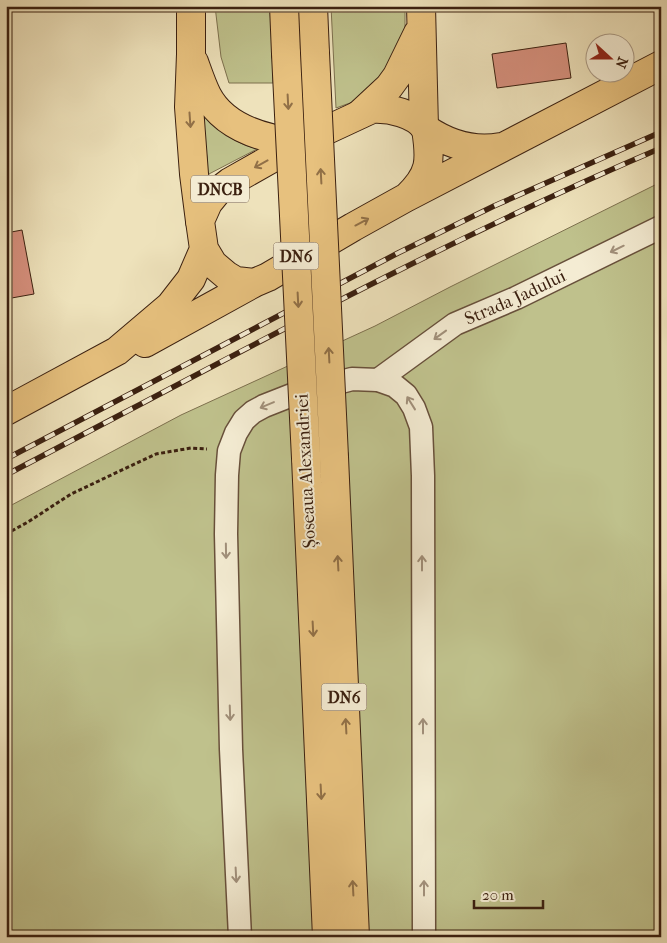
<svg xmlns="http://www.w3.org/2000/svg" width="667" height="943" viewBox="0 0 667 943" font-family="'IM FELL French Canon',serif">
<style>
.green{fill:#bfc18c;stroke:#7d704e}
.building{fill:#d7907e;stroke:#3b2010}
.lines{fill:none;stroke-linecap:round;stroke-linejoin:round}
.minor-casing{stroke:#68503b;stroke-width:25}
.primary-casing{stroke:#3b2010;stroke-width:30}
.trunk-casing{stroke:#3b2010;stroke-width:30}
.path{stroke:#3b2010;stroke-width:3;stroke-dasharray:4 2.5;stroke-linecap:butt}
.minor{stroke:#f4ecd3;stroke-width:22}
.primary{stroke:#e7c17e;stroke-width:28}
.trunk{stroke:#e7c17e;stroke-width:28}
.rail-casing{stroke:#3b2010;stroke-width:5.5}
.rail{stroke:#f4ecd3;stroke-width:4;stroke-dasharray:11;stroke-linecap:butt}
.primary-bridge-casing{stroke:#3b2010;stroke-width:30;stroke-linecap:butt}
.primary-bridge{stroke:#e7c17e;stroke-width:28}
.oneway{stroke:#917047}
.oneway2{stroke:#a1907b}
.labels{text-anchor:middle;dominant-baseline:central;stroke-width:4;stroke-linejoin:round;paint-order:stroke}
.shield{fill:#f4ecd3;stroke:#725d4a;stroke-width:1}
.shield-label{font-size:16px;font-weight:bold;fill:#3b2010}
.street-label{font-size:18px;fill:#3b2010;stroke:#f4ecd3}
</style>
<rect width="100%" height="100%" fill="#eee2bb"/>
<filter id="stains"><feTurbulence type="fractalNoise" baseFrequency=".004" numOctaves="4"/><feColorMatrix values="0 0 0 0 .2 0 0 0 0 .09 0 0 0 0 .02 0 0 0 .5 -.17"/></filter>
<radialGradient id="worn" r=".72"><stop offset=".6" stop-color="#630" stop-opacity="0"/><stop offset="1" stop-color="#630" stop-opacity=".3"/></radialGradient>
<path class="green" d="M215,6H271L273,83H229L221,57Z
M331,6H405V40L386,73L361,99L336,108Z
M198,105C219,129 226,140 257,149L207,175V157Z
M661,182V937H6V508L181,415L375,326L450,287Z"/>
<path class="building" d="M566,43L571,78L497,88L492,54Z
M22,230L34,294L6,299V233Z"/>
<g class="lines">
<g class="minor-casing">
<g id="minor">
<path id="s1" d="M378,380L455,324L516,298L661,227"/>
<path d="M240,937L231,749L226,534L227,475L229,451L236,433L244,420L253,412L264,406L292,395L352,379L378,380L395,386L406,395L414,408L421,427L423,476L424,937"/>
</g>
</g>
<g class="primary-casing">
<path id="primary" d="M426,129C448,144 474,152 501,147
M407,197C431,174 431,161 426,129C415,113 389,108 372,109L299,143L230,182L217,192L208,203L200,221L204,249L213,264L226,275L236,281L254,283L268,277L353,227L407,197L661,65
M145,343L254,283
M6,411L117,351L170,306L191,279L204,249
M334,457L355,937
M306,458L327,937"/>
</g>
<g class="trunk-casing">
<path id="trunk" d="M191,6V54L189,107L194,174L200,221
M284,6L286,54
M313,6L315,53
M421,6L424,127
M194,62C198,73 202,85 207,95C224,128 264,139 299,143
M360,114L389,87L397,76L418,33"/>
</g>
<path class="path" d="M6,534L28,522L71,494L156,454L191,448L207,449"/>
<use href="#minor" class="minor"/>
<use href="#primary" class="primary"/>
<use href="#trunk" class="trunk"/>
<g class="rail-casing">
<path id="rail" d="M6,459L398,253L494,206L661,132
M6,475C222,362 436,244 661,148"/>
</g>
<use href="#rail" class="rail"/>
<g class="primary-bridge-casing">
<path id="primary-bridge" d="M315,53L334,457
M286,54L306,458"/>
</g>
<use href="#primary-bridge" class="primary-bridge"/>
</g>
<defs><path id="oneway-shaft" d="M-6 0H5M1.5-3L5.5 0L1.5 3" fill="none" stroke-width="1.6" stroke-linecap="round" stroke-linejoin="round" transform="scale(1.25)"/></defs>
<g class="oneway">
<use href="#oneway-shaft" transform="translate(288 102) rotate(87)"/>
<use href="#oneway-shaft" transform="translate(190 120) rotate(86)"/>
<use href="#oneway-shaft" transform="translate(261 164) rotate(151)"/>
<use href="#oneway-shaft" transform="translate(321 176) rotate(-93)"/>
<use href="#oneway-shaft" transform="translate(362 222) rotate(-28)"/>
<use href="#oneway-shaft" transform="translate(298 300) rotate(87)"/>
<use href="#oneway-shaft" transform="translate(329 355) rotate(-93)"/>
<use href="#oneway-shaft" transform="translate(338 563) rotate(-93)"/>
<use href="#oneway-shaft" transform="translate(313 629) rotate(87)"/>
<use href="#oneway-shaft" transform="translate(346 726) rotate(-93)"/>
<use href="#oneway-shaft" transform="translate(321 792) rotate(87)"/>
<use href="#oneway-shaft" transform="translate(353 888) rotate(-93)"/>
</g>
<g class="oneway2">
<use href="#oneway-shaft" transform="translate(617 249) rotate(154)"/>
<use href="#oneway-shaft" transform="translate(440 335) rotate(144)"/>
<use href="#oneway-shaft" transform="translate(411 403) rotate(-122)"/>
<use href="#oneway-shaft" transform="translate(267 405) rotate(157)"/>
<use href="#oneway-shaft" transform="translate(226 551) rotate(89)"/>
<use href="#oneway-shaft" transform="translate(422 563) rotate(-90)"/>
<use href="#oneway-shaft" transform="translate(230 713) rotate(88)"/>
<use href="#oneway-shaft" transform="translate(423 726) rotate(-90)"/>
<use href="#oneway-shaft" transform="translate(236 875) rotate(87)"/>
<use href="#oneway-shaft" transform="translate(424 888) rotate(-90)"/>
</g>
<g class="labels">
<g class="shield">
<rect x="191" y="175.5" width="58" height="27" rx="4"/>
<rect x="273.5" y="242.5" width="45" height="27" rx="4"/>
<rect x="321.5" y="683.5" width="45" height="27" rx="4"/>
</g>
<g class="shield-label">
<text x="220" y="189">DNCB</text>
<text x="296" y="256">DN6</text>
<text x="344" y="697">DN6</text>
</g>
<g class="street-label">
<text stroke="none"><textPath href="#s1" startOffset="161">Strada Jadului</textPath></text>
<text transform="translate(306 471) rotate(-93)">Șoseaua Alexandriei</text>
</g>
</g>
<rect width="667" height="943" fill="none" stroke="#eee2bb" stroke-width="25"/>
<rect x="8" y="8" width="652" height="928" fill="none" stroke="#3b2010" stroke-width="2.5"/>
<rect x="12" y="12" width="642" height="918" fill="none" stroke="#3b2010"/>
<g transform="translate(610 58) rotate(111)"><circle r="24" fill="#f4ecd3" stroke="#aa9a85"/>
<path d="M0-4L9 19L0 12L-9 19Z" fill="#8f2418"/>
<text y="-8" font-size="14" font-weight="bold" text-anchor="middle" fill="#3b2010">N</text>
</g>
<path d="M474 900v8h69v-8" fill="none" stroke="#3b2010" stroke-width="2.5"/>
<text x="482" y="900" font-size="15" fill="#3b2010" stroke="#f4ecd3" stroke-width="4" paint-order="stroke">20 m</text>
<rect width="100%" height="100%" filter="url(#stains)"/>
<rect width="100%" height="100%" fill="url(#worn)"/>
</svg>
